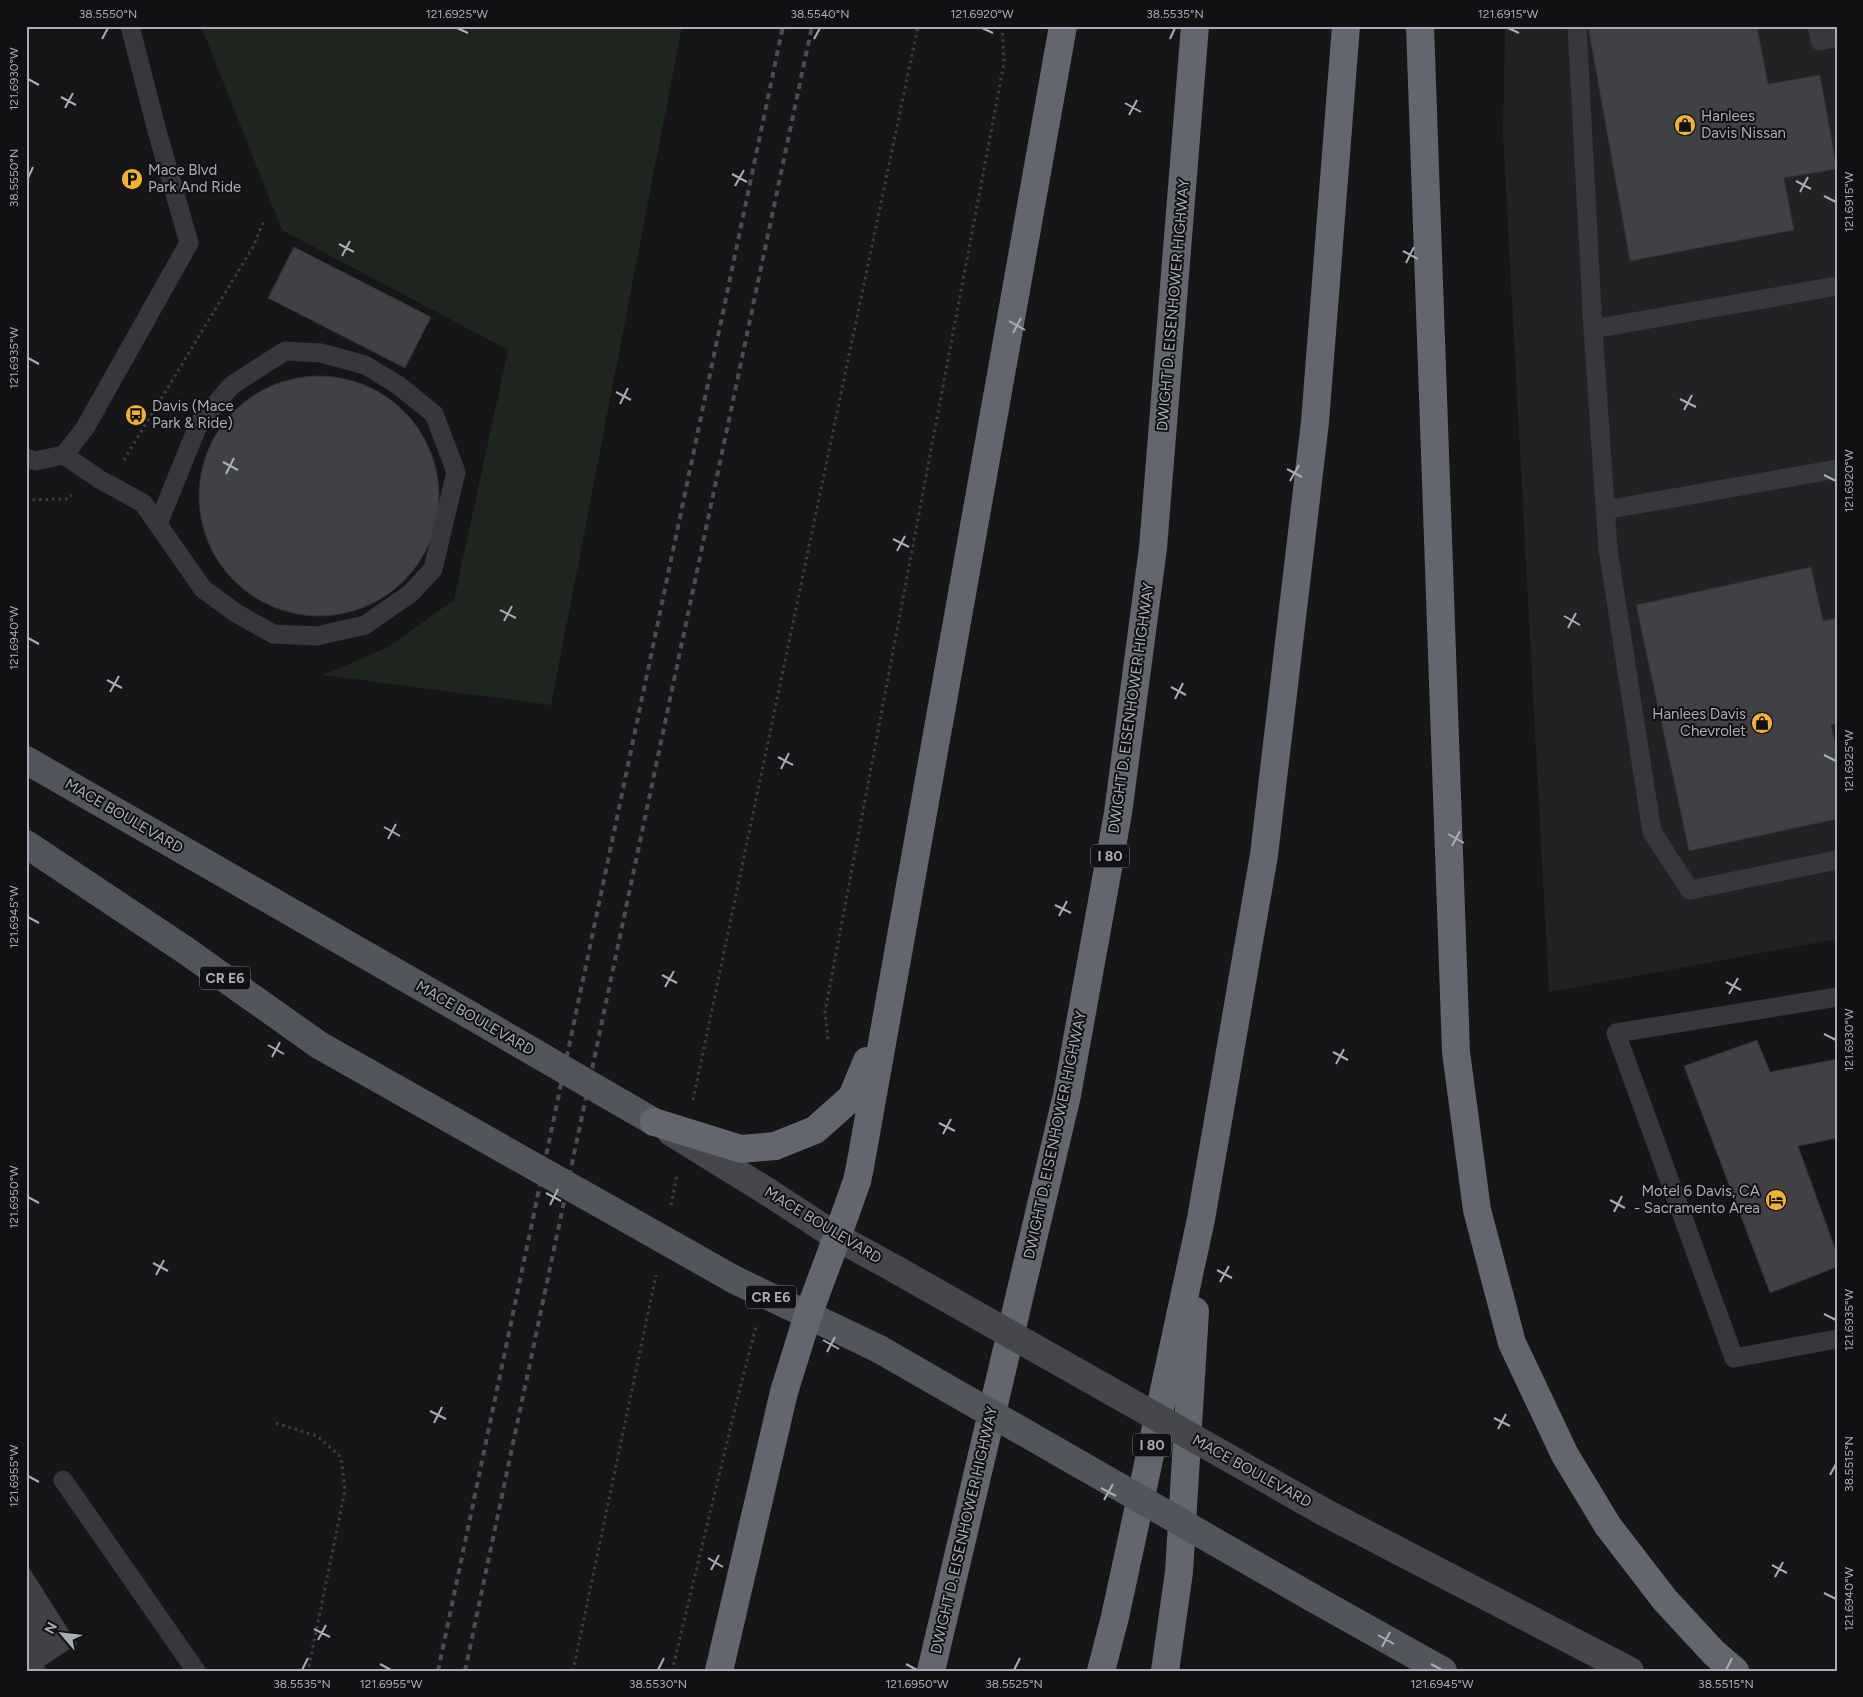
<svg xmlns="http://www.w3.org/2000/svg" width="1863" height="1697" viewBox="0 0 1863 1697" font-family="Figtree,sans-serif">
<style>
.built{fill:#222225}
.green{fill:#1e261f}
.building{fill:#404145;stroke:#303034}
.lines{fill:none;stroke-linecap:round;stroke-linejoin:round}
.path{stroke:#3d3f44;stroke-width:3;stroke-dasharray:2.5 4;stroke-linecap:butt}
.service{stroke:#37383d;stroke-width:19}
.secondary{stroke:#45474d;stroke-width:28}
.primary{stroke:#53555c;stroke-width:28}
.motorway{stroke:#63666e;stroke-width:28}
.rail{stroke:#4a4c52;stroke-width:4;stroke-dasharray:6 5;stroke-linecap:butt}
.secondary-bridge{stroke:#45474d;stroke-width:28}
.primary-bridge{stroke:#53555c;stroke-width:28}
.motorway-bridge{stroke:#63666e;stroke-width:28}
.ticks{fill:none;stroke:#a8adb8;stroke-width:2}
.labels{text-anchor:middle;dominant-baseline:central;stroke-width:4;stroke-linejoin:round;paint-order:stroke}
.shield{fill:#111113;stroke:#7b7e86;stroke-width:1}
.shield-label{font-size:14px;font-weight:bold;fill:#a8adb8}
.poi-label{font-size:15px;fill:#a8adb8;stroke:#111113;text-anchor:start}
.street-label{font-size:15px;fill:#a8adb8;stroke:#111113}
.neatline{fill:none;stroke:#a8adb8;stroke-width:2}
.ticks-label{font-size:12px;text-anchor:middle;fill:#a8adb8}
</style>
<rect width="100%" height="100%" fill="#161618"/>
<path class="built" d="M1505,26H1837V939L1549,992L1503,134Z"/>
<path class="green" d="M201,26H682L551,705L323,675L388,647L454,600L508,350L282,230Z"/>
<path class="building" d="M1588,26H1757L1768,84L1820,75L1837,169L1784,178L1794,230L1630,261Z
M294,247L431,317L405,368L268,298Z
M199 496a120 120 0 1 1 240 0a120 120 0 1 1-240 0Z
M1811,567L1823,621L1837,618V724L1831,725L1837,751V819L1689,851L1636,605Z
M1757,1040L1770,1072L1837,1059V1138L1798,1146L1837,1254V1267L1770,1293L1684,1066Z
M26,1563L77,1644L44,1666L47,1671H26Z"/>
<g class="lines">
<path class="path" d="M124,460L253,247L264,220
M26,500L66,499L72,495
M828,1039L825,1012L1004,63L1002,26
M693,1100L918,26
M671,1205L677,1175
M276,1423L317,1436L341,1457L345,1490L308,1671
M573,1671L656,1275
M672,1671L740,1388L756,1327"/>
<path class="service" d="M1577,26L1593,329L1608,549L1652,832L1690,890L1837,860
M1817,26L1820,41L1837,37
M1593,329L1837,286
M64,455L99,479L143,503L203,589L236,613L273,634L317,636L365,625L411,593L433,569L456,472L434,414L398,385L365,365L321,353L285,351L232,385L199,423L158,524
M26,458L35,461L64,455L85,428L189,243L157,131L130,26
M1605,510L1837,469
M1837,997L1616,1033L1734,1358L1837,1339
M63,1480L196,1671"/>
<path class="secondary" d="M768,1192L837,1237L897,1270
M1324,1512L1630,1671"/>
<path class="primary" d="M26,760L470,1015
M26,844L185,950L319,1045L427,1106
M735,1280L879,1349
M1311,1597L1443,1671"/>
<path class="motorway" d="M1420,26L1456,1052L1477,1210L1512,1343L1565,1455L1608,1526L1665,1600L1714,1653L1735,1671
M775,1146L815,1130L852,1097L867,1061
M719,1671L784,1392L808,1315L837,1237L857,1181L860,1167L1063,26
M931,1671L1067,1095L1118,813L1153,548L1195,26
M1101,1671L1115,1617L1201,1219L1264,855L1315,422L1346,26
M1165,1671L1179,1572L1195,1311"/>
<path class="rail" d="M438,1671L783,26
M465,1671L812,26"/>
<path class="secondary-bridge" d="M671,1132L768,1192
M897,1270L1324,1512"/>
<path class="primary-bridge" d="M470,1015L654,1122
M427,1106L735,1280
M879,1349L1311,1597"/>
<path class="motorway-bridge" d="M654,1122L741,1149L775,1146"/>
</g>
<path class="ticks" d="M457,28L468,33M982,28L993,33M1508,28L1519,33M102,39L108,28M814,39L820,28M1170,39L1175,28M28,79L39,85M61,97L76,105M1125,103L1141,112M65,108L73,93M1129,115L1137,100M732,174L747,182M28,178L33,167M1796,181L1811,189M735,186L744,170M1800,192L1808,177M1824,196L1836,202M339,244L354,252M1403,251L1418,259M342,256L350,241M1406,263L1414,247M1009,321L1025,330M1013,333L1021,318M28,358L39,364M616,392L631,400M1680,399L1696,407M620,404L628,388M1684,410L1692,395M223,462L238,470M1287,469L1302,477M226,474L234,458M1824,475L1836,481M1290,481L1299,465M893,539L909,547M897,551L905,536M500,610L516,618M1564,616L1580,625M504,621L512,606M1568,628L1576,613M28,638L39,644M107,680L122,688M1171,687L1186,695M110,692L119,676M1175,699L1183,683M1824,755L1836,761M778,757L793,765M781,769L789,753M384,827L400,836M1448,834L1464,843M388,839L396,824M1452,846L1460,831M1055,905L1071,913M1059,916L1067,901M28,917L39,923M662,975L677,983M1726,982L1741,990M665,987L674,971M1729,994L1738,978M1824,1034L1836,1040M268,1045L284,1054M1333,1052L1348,1060M272,1057L280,1042M1336,1064L1344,1049M939,1123L955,1131M943,1134L951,1119M546,1193L561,1201M28,1197L39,1203M1610,1200L1625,1208M550,1205L558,1189M1614,1212L1622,1196M153,1263L168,1271M1217,1270L1232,1278M156,1275L164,1260M1220,1282L1229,1266M1824,1314L1836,1320M823,1340L839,1349M827,1352L835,1337M430,1411L446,1419M1494,1418L1510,1426M434,1423L442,1407M1498,1429L1506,1414M1830,1475L1836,1464M28,1476L39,1482M1101,1488L1116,1496M1104,1500L1113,1484M708,1558L723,1567M1772,1565L1787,1573M711,1570L719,1555M1775,1577L1783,1562M1824,1593L1836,1599M314,1629L330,1637M1378,1635L1394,1644M318,1640L326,1625M1382,1647L1390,1632M380,1664L391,1670M906,1664L917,1670M1431,1664L1442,1670M302,1670L308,1658M658,1670L664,1658M1014,1670L1020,1658M1726,1670L1732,1658"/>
<defs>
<g id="shop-disc" transform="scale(1.125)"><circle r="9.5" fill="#f2b134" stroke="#111113"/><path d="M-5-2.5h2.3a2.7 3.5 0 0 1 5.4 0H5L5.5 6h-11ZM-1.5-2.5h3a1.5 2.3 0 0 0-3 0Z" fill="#111"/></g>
<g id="parking-disc" transform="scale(1.125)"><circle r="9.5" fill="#f2b134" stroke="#111113"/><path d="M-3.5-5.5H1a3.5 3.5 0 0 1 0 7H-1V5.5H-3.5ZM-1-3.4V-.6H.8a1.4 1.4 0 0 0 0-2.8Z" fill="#111"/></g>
<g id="bus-disc" transform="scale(1.125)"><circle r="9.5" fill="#f2b134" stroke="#111113"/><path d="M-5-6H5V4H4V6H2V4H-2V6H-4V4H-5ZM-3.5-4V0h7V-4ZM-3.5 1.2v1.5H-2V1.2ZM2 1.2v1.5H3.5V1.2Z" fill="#111"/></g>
<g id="hotel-disc" transform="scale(1.125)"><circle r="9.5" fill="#f2b134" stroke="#111113"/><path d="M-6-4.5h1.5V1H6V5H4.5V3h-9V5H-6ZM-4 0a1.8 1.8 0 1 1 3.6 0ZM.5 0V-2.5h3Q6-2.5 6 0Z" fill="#111"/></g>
</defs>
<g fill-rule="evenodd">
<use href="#shop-disc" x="1685" y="125"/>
<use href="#parking-disc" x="132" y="179"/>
<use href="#bus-disc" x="136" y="415"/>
<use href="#shop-disc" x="1762" y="723"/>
<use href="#hotel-disc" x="1776" y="1200"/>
</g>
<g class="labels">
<g class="shield">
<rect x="1091" y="844.5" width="38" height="23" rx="4"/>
<rect x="200" y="966.5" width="50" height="23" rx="4"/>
<rect x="746" y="1285.5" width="50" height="23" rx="4"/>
<rect x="1133" y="1433.5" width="38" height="23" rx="4"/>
</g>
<g class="shield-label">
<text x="1110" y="856">I 80</text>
<text x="225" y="978">CR E6</text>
<text x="771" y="1297">CR E6</text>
<text x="1152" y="1445">I 80</text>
</g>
<g class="poi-label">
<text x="1701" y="116">Hanlees<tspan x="1701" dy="17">Davis Nissan</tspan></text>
<text x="148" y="170">Mace Blvd<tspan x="148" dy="17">Park And Ride</tspan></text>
<text x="152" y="406">Davis (Mace<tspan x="152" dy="17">Park &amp; Ride)</tspan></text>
<text x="1746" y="714" text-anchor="end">Hanlees Davis<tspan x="1746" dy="17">Chevrolet</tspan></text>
<text x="1760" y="1191" text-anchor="end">Motel 6 Davis, CA<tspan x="1760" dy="17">- Sacramento Area</tspan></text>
</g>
<g class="street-label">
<text transform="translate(1173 305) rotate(-85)">DWIGHT D. EISENHOWER HIGHWAY</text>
<text transform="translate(1131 708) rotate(-82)">DWIGHT D. EISENHOWER HIGHWAY</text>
<text transform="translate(124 816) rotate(30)">MACE BOULEVARD</text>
<text transform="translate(475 1018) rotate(30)">MACE BOULEVARD</text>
<text transform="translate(1055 1135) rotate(-78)">DWIGHT D. EISENHOWER HIGHWAY</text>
<text transform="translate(823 1225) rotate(31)">MACE BOULEVARD</text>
<text transform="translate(1252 1471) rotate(29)">MACE BOULEVARD</text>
<text transform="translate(964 1530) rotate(-77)">DWIGHT D. EISENHOWER HIGHWAY</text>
</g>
</g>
<rect width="1863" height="1697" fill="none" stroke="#111113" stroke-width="55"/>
<g transform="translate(62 1634) rotate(298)" stroke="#111113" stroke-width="4" paint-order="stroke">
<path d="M0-4L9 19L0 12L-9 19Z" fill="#a8adb8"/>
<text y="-8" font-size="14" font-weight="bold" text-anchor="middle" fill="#a8adb8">N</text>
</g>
<rect x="28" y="28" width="1808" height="1642" class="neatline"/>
<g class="ticks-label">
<text x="108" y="18">38.5550°N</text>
<text x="457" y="18">121.6925°W</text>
<text x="820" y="18">38.5540°N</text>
<text x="982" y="18">121.6920°W</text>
<text x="1175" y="18">38.5535°N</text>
<text x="1508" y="18">121.6915°W</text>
<text transform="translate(14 79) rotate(-90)" y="4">121.6930°W</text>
<text transform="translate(14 178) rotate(-90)" y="4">38.5550°N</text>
<text transform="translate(1849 202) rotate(-90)" y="4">121.6915°W</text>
<text transform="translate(14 358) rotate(-90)" y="4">121.6935°W</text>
<text transform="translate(1849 481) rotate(-90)" y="4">121.6920°W</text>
<text transform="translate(14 638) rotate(-90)" y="4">121.6940°W</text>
<text transform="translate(1849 761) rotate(-90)" y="4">121.6925°W</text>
<text transform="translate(14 917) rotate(-90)" y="4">121.6945°W</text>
<text transform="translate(1849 1040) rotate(-90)" y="4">121.6930°W</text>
<text transform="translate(14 1197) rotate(-90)" y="4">121.6950°W</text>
<text transform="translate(1849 1320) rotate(-90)" y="4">121.6935°W</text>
<text transform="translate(1849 1464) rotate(-90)" y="4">38.5515°N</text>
<text transform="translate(14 1476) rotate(-90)" y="4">121.6955°W</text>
<text transform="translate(1849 1599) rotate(-90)" y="4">121.6940°W</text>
<text x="302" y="1688">38.5535°N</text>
<text x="391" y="1688">121.6955°W</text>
<text x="658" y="1688">38.5530°N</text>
<text x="917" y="1688">121.6950°W</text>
<text x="1014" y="1688">38.5525°N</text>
<text x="1442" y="1688">121.6945°W</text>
<text x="1726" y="1688">38.5515°N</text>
</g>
</svg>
